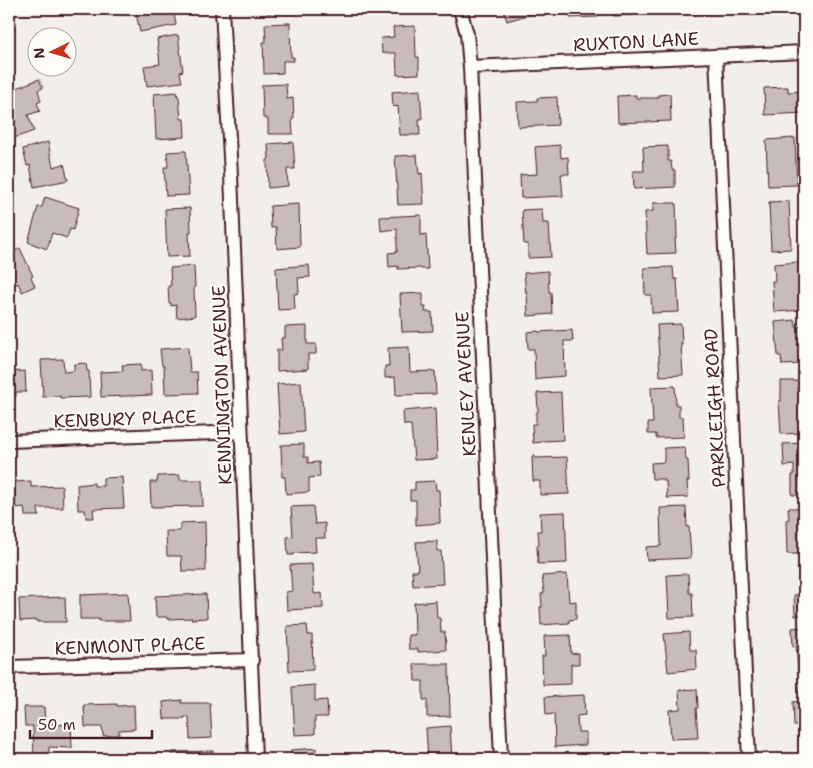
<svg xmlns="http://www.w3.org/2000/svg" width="813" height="768" viewBox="0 0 813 768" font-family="'Shantell Sans',sans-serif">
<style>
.building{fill:#c8bbbb;stroke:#4a1f2b}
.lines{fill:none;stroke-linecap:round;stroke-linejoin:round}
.minor-casing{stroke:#4a1f2b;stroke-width:16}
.minor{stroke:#fdfcf7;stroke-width:12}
.labels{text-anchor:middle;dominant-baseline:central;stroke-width:4.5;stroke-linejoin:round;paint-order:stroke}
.street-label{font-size:18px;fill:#4a1f2b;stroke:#fdfcf7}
</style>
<rect width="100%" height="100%" fill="#f2efeb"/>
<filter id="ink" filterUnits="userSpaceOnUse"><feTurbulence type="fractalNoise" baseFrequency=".02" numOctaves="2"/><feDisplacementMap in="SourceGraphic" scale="10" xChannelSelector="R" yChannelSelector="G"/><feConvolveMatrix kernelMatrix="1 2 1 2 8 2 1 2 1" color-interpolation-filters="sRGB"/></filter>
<g filter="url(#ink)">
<path class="building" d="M135,9H173L176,25L140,32Z
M267,9H290V12L267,13Z
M375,9H409V13L375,15Z
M503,9H537L538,12L507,21Z
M553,9H598V17L570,18V13H553Z
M615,9H647V10L634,11V15L614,16L613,10H615Z
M676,9H727L708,10L709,13L693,14L692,11L677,12Z
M290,23L291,57H294V61H283V73L264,74L263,42H266L265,24Z
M415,26L416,57H419V74L397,75L396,53H382L381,38L394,37L393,27Z
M178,35L183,71L180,72L182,82L147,86L144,66L160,64L157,39Z
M39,79L43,88L38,90L41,101L37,103L40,111L28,115L34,131L14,138L9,125V91Z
M286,84L287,99L293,98L294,118L292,119L293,134H268V119H266V118H263L262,85Z
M788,87V92L804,91V113L765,115L764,88Z
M420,90L422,119H419L420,135H400L398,106L393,107L392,92Z
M177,92L178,97H179L181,119H184L185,137L156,139L154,94Z
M670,94L671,121L618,123L617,96L636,95V98H658V95Z
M557,97L558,125L518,127L517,102L537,101V98Z
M795,138L797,185L768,186L766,140Z
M48,142L53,167L64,164L68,180L34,187L30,165L27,166L23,149Z
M293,142L295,169H287L288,186L268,188L267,160L269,159L268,144Z
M560,145L561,158L568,157L569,174H561L563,196L521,198L520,175L537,174L535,147Z
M668,146V161H671L672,170H675V187L634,189L633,171H644L643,147Z
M186,151L189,195L166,196L164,167H168L167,152Z
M417,155L419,174L422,173L424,204L398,205L395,156Z
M45,197L79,208L73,230L70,229L67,238L52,233L47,249L28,242L38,207H42Z
M789,201L791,249L771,250L769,202Z
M653,203H676L677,238H675L676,253L647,254L645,212L653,211Z
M299,204L300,247L277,249L276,227L271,228L270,206Z
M190,208L191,232H189L190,256L167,257L165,209Z
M542,209L543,223H549L551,257L528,258V244H524L522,210Z
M421,215V235L426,234L428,269H421V268L398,269V266L389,267L388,253L397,252V229L381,231L380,217Z
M20,248L33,276L31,277L35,286L22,292L18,283L9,288V254Z
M798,262L800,295H804V310L774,312L772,281H775L774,264Z
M309,265L310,277L298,278L299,293L294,294L295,309L278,310L276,268Z
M194,266L195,287H194L195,316L177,318L176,305L171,306V303H169L168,286H171L170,268Z
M673,267L674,279H677L679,312L652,313L651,295H645L644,268Z
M548,271L549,292H551L552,314L528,316L527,294H526L524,273Z
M423,293V307H426L425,312H432L433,331L402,332L400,294Z
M795,320L796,327L804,326V353H802L803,364L782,365L781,356H778L775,322Z
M681,324L682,345L681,344L683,375L660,376L657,325Z
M307,326V344H316V354H308V369L277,371V350H282L281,338H285V327Z
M572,330L573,341H564L565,376L540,378V379L535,380L534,349H528L527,332L538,331V332Z
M188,347L190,372H197L198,393L165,394L164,366H162L160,349Z
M409,347L410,372L435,371L436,394L396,395L395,377L385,378V366H389L388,348Z
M63,359L64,372L74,371V364L86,363L87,371H89L90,397L60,398V396L43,397L41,360Z
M141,364V371L151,370L152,395L101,397L100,372L123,371L122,365Z
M25,371L26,392H16V396H9V372Z
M781,381H803V399H804V433L781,434L779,401H781Z
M301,382L304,432L280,434L277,384Z
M675,386L676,405H679V417H683L684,437L656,438V434H648V423H653L651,387Z
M561,392L563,440L542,441V442L533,443L532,424H536V413L538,412L537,393Z
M435,408L437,459L414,460L411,425H404L403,411Z
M804,443V495H792V475H794V465L784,466L783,444Z
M304,444V457H308V463L319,462L320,477L309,478V492L286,494L285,477H282L281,445Z
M685,447L686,460H688L689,481H687L688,497L667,498L666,481H663V479H652L651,463L664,462V448Z
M532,456H535V458L567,457L569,494L540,495V481H533Z
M180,475V480H202L203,506L151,507L150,482H157L158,476Z
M122,477L124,508L93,509L94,518H86L85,510H78L77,485L94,483V486H103V478Z
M31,481V487L62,486L63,508H38L39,516H25L24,507L15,508L14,482Z
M435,481L436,490H439L440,523L416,525V500H410V490H415V482Z
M313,506L315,524L325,523V538H315L316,552L294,553V555H288L287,537L293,536L291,507Z
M686,507L687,527H689L691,558L647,560L646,547L661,546L660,508Z
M788,508H804V554H787L786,520L789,519Z
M565,512L567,563L538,564L537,546L539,545L538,531H541L540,513Z
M205,522L206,571H182L181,556H167L166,531H180V523Z
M437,541V551H441L443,584L413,586L412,571H418L416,542Z
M312,564L314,594L322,593L323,608L287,610L286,592L292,591L290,565Z
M798,566H804V615L795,616L794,595H800V591H798Z
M567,574L569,602L576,601V619L569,620V623L541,625L540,607H542L541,594L544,593L542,576Z
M688,574L689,593H692L693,617L669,618L667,575Z
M128,593L130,621H99V619H80V595Z
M206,594L207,618L191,619L192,618L167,619V617H156L155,596Z
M65,597L66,622H37V620L20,621L19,599Z
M436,601L437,618H440L441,632H445L446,650L418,652V649H409L408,635H415L414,603Z
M307,625L308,635H312L313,670L289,671L287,626Z
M804,627V672H798L796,646L793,647L792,628Z
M689,632L690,650H696L697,669L668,672L664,634Z
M570,635L571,654L579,653V664H571V684L543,685L542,656H545L544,636Z
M414,664H449L450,716L427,717V700H423V681H415Z
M315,685V701L327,700L328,717H315V734L295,735L292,687Z
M799,686H804V726H794L793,702L800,701Z
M697,689L698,708H696L698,738L671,739L669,710L680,709L679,690Z
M584,695L585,715L577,716L578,732H586V745L555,747L554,714L546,715L545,697Z
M182,700L181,703H210L212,738L190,739L189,717H184V719H164L163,702Z
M117,704V706L134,705L135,729L119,730V735L103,736L102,727H85L84,705Z
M24,707H44L45,723H56V725L71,724L72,748L49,747V756L34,757L33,726H25Z
M9,708H12L14,738H9Z
M450,726L452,759H428L426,728Z
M316,748L317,759H292L291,750Z
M213,751V759H173V752Z"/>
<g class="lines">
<g class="minor-casing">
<path id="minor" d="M222,9L231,175L255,759
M460,9L467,34L470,67L501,759
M716,56L749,759
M470,67L804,52
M9,441L241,432
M9,667L252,660"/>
</g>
<use href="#minor" class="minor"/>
</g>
</g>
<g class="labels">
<g class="street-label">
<text transform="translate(636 42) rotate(-3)">RUXTON LANE</text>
<text transform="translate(466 384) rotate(-93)">KENLEY AVENUE</text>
<text transform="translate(222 385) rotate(-92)">KENNINGTON AVENUE</text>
<text transform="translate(715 408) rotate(-93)">PARKLEIGH ROAD</text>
<text transform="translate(125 419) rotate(-2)">KENBURY PLACE</text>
<text transform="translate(130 646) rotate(-2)">KENMONT PLACE</text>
</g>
</g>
<rect width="813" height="768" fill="none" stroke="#fdfcf7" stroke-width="30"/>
<rect x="15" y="15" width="783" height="738" fill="none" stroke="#4a1f2b" stroke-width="2" filter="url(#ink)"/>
<g transform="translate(52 52) rotate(265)"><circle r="24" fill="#fdfcf7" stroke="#b5a4a5"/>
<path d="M0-4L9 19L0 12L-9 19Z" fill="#c8321e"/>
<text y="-8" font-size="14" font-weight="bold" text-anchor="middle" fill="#4a1f2b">N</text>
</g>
<path d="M30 730v8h122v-8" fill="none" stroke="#4a1f2b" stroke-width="2.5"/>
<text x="38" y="730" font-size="15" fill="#4a1f2b" stroke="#fdfcf7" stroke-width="4" paint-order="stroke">50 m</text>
</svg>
